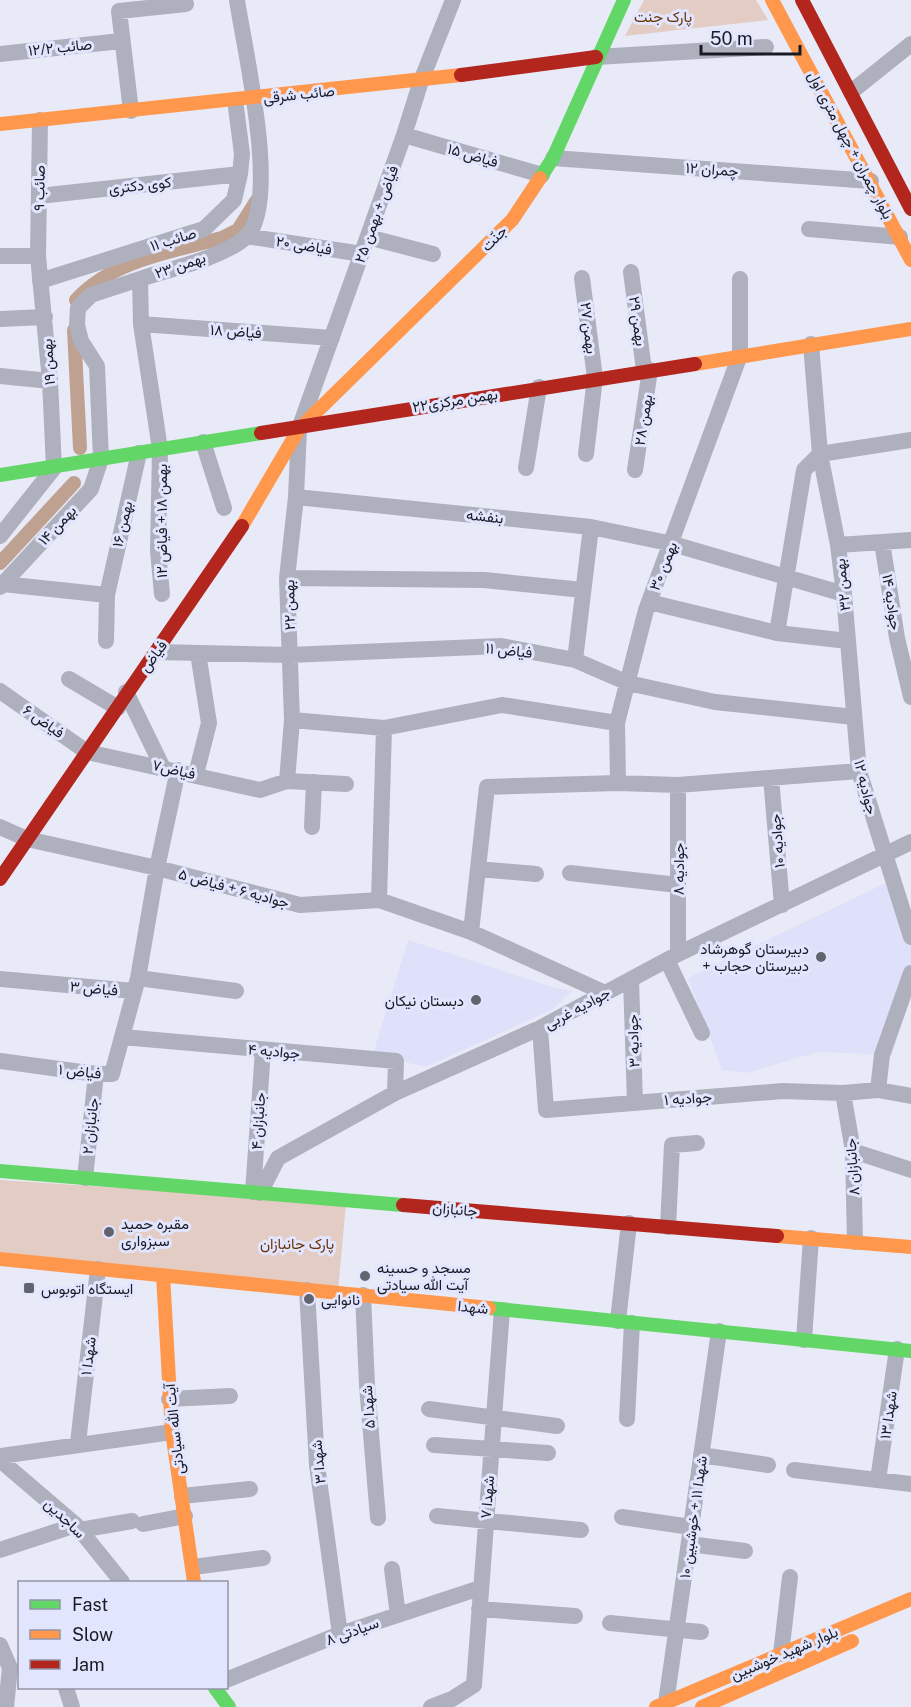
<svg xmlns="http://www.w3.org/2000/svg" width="911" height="1707" viewBox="0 0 911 1707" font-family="'Public Sans',Vazirmatn,sans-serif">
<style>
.built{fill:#dee1f9}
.park{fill:#e3ccc3}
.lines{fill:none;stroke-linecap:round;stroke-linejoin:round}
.canal{stroke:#bfa192;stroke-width:14}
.street{stroke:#afb0be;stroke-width:16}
.fast{stroke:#63d668;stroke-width:14}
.slow{stroke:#ff974d;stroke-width:14}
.jam{stroke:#b3261e;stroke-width:14}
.poi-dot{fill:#61636e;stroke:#e2e5fe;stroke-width:2}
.labels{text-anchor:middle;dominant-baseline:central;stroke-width:6;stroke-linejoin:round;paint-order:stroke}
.park-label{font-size:15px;fill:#6a3203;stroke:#e2e5fe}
.street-label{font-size:15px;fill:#191a23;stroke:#e2e5fe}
.poi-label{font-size:15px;fill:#191a23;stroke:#e2e5fe;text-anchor:start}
</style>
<rect width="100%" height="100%" fill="#e8eaf8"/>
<path class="built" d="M888,882L911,937V996L892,1055L818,1052L746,1073L722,1070L688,978Z
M408,940L552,987L572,991L553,1009L426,1067L373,1054Z"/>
<path class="park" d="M644,0H756L768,20L625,36Z
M0,1180L346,1203L338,1291L0,1252Z"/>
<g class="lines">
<path class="canal" d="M76,300C113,260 171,252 222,238L238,230L257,200
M74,330L80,448
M0,563L74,483"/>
<path class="street" d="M0,54L121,41
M596,57L766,47
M851,92L911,44
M131,111L119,11L186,4
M404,135L542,175
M553,158L871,181
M39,196L240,174
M809,229L900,237
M246,236L362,254
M368,237L433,254
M0,256H38
M631,272L644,370
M582,278L595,378L586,454
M40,281L204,229L234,200L240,174L242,154L235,100
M0,319L45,317
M141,324L332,338
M811,344L820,454L838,545L844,594L859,771L911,937
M0,376L50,381
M203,442L224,508
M526,468L539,387
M635,470L650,370
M296,497L591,527L673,544L844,594
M0,536L54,468L50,381L38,256L40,120
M882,542L897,638L911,697
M838,545L911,540
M287,578L484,580L583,590
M3,584L107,595
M0,587L91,489L101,459L97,366L81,341L77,325L78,308L91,295L140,279
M162,594L158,551L160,449L141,324L140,279C169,269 223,258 246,237C281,203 244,48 237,0
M649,602L777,633L848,641
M777,633L804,470L820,454L911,440
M106,641L107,595L139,453
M157,652L290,655L501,646L575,660L628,683L715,702L854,717
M575,660L591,527
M69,679L118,708
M0,691L87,752L260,790L287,781L346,784
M126,692L162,766
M292,720L384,728L502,705L617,723
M196,774L209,723L198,653
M771,778L782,905
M287,781L292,720L287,578L296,497L299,429L404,135L421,81L453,0
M618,783L617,723L646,610L740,355V279
M678,785V954
M0,827L27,839L157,868L300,905L379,900L471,932L605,993
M312,827L314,782
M478,869L536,874
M570,873L678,885
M379,900L384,728
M471,932L487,787L618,783L678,785L859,771
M667,960L702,1033
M138,978L236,991
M0,979L134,991
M631,979L635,1102
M540,1028L546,1110L783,1091L843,1093L878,1090L911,1096
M122,1037L396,1061L395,1093
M0,1061L96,1074H112L138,978L157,868L178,770
M878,1090L882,1055L911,973
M843,1093L853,1151L855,1242
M853,1151L911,1170
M85,1178L96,1074
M253,1192L263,1050
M260,1193L278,1158L395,1093L540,1028L678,954L911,842
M668,1227L672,1145L697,1143
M307,1290L317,1465L340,1634
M363,1295L367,1385L378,1518
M618,1321L629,1223
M804,1340L811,1238
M169,1399L230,1396
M429,1409L557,1426
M627,1419L632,1323
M78,1443L98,1269
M434,1445L548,1453
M701,1455L768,1465
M0,1456L172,1432
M0,1460L76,1525L122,1582
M794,1470L911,1484
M878,1480L897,1349
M182,1496L250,1489
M437,1516L581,1530
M622,1517L691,1527
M143,1524L185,1516
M80,1530L132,1521
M689,1544L745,1551
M0,1550L76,1525
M193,1567L263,1558
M392,1569L398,1615
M479,1609L575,1616
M610,1623L701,1632
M0,1645L10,1668L6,1707
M781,1654L790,1577
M226,1680L340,1634L480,1588
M66,1688L72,1707
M666,1703L719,1331
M431,1707L452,1699L474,1685L502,1310"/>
<path class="fast" d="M540,178L553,158L624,0
M0,475L261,433
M0,1171L403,1205
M489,1308L911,1351
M215,1688L229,1707"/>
<path class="slow" d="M772,0L911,260
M0,124L461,75
M695,364L911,329
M242,526L299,429L512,220L540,178
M777,1236L911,1247
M0,1259L489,1308
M163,1275L172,1432L194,1582
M656,1707L911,1599
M702,1707L852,1641"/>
<path class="jam" d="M802,0L911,209
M461,75L596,57
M261,433L695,364
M0,879L242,526
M403,1205L777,1236"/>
</g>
<g class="poi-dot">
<circle cx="821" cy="957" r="6"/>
<circle cx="476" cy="1000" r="6"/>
<circle cx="109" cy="1232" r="6"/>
<circle cx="365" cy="1276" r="6"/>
<rect x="23" y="1282" width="12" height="12" rx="3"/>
<circle cx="309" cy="1299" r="6"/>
</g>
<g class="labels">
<g class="park-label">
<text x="663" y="16">پارک جنت</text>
<text x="297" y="1243">پارک جانبازان</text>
</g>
<g class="street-label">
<text transform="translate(60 47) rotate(-6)">صائب ۱۲/۲</text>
<text transform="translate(299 94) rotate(-6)">صائب شرقی</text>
<text transform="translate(851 145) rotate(62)">بلوار چمران + چهل متری اول</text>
<text transform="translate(473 155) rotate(16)">فیاض ۱۵</text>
<text transform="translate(712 169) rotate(4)">چمران ۱۲</text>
<text transform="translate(140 185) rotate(-6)">کوی دکتری</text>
<text transform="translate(39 188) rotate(-89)">صائب ۹</text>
<text transform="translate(376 214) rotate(-70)">فیاض + بهمن ۲۵</text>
<text transform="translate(494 238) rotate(-45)">جنّت</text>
<text transform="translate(173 239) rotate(-17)">صائب ۱۱</text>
<text transform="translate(304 245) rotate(9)">فیاضی ۲۰</text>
<text transform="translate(180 265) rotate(-19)">بهمن ۲۳</text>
<text transform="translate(638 321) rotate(82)">بهمن ۲۹</text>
<text transform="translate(589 328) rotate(83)">بهمن ۲۷</text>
<text transform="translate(236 331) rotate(4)">فیاض ۱۸</text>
<text transform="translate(48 362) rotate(-94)">بهمن ۱۹</text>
<text transform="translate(455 400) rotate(-9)">۲۲بهمن مرکزی</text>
<text transform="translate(643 420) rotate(-81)">بهمن ۲۸</text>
<text transform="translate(485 516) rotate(6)">بنفشه</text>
<text transform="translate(161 521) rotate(-90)">بهمن ۱۸ + فیاض ۱۲</text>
<text transform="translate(122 524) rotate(-77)">بهمن ۱۶</text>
<text transform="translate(57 525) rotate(-47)">بهمن ۱۴</text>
<text transform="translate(663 566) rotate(-68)">بهمن ۳۰</text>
<text transform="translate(842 585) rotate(-96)">بهمن ۳۲</text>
<text transform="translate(892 602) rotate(81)">جوادیه ۱۴</text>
<text transform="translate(289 605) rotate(-91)">بهمن ۲۲</text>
<text transform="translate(509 650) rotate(6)">فیاض ۱۱</text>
<text transform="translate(153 656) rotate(-53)">فیاض</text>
<text transform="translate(44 721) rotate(35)">فیاض ۶</text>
<text transform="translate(174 769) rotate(13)">فیاض۷</text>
<text transform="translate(866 787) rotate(76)">جوادیه ۱۲</text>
<text transform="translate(777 841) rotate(-95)">جوادیه ۱۰</text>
<text transform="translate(678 869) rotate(-90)">جوادیه ۸</text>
<text transform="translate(234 888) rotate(15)">جوادیه ۶ + فیاض ۵</text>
<text transform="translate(94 988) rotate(5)">فیاض ۳</text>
<text transform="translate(577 1008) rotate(-28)">جوادیه غربی</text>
<text transform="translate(633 1041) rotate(-92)">جوادیه ۳</text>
<text transform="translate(274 1051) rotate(5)">جوادیه ۴</text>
<text transform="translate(80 1071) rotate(6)">فیاض ۱</text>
<text transform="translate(688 1098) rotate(-4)">جوادیه ۱</text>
<text transform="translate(258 1121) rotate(-86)">جانبازان ۴</text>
<text transform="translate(90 1126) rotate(-84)">جانبازان ۲</text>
<text transform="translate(852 1167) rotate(-94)">جانبازان ۸</text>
<text transform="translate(455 1209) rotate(5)">جانبازان</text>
<text transform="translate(473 1307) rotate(6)">شهدا</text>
<text transform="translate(88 1356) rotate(-83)">شهدا ۱</text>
<text transform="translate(368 1407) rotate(-94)">شهدا ۵</text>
<text transform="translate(888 1415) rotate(-82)">شهدا ۱۳</text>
<text transform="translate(174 1429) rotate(-96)">آیت الله سیادتی</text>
<text transform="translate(318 1462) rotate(-95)">شهدا ۳</text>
<text transform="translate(487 1497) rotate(-85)">شهدا ۷</text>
<text transform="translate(693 1517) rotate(-82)">شهدا ۱۱ + خوشبین ۱۰</text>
<text transform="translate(65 1518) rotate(44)">ساجدین</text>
<text transform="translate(352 1631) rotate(-20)">سیادتی ۸</text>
<text transform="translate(784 1653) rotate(-23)">بلوار شهید خوشبین</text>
</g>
<g class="poi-label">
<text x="809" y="948" text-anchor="end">دبیرستان گوهرشاد<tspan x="809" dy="17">+ دبیرستان حجاب</tspan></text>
<text x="464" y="1000" text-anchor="end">دبستان نیکان</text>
<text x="121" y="1223">مقبره حمید<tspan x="121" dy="17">سبزواری</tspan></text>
<text x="377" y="1267">مسجد و حسینه<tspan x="377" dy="17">آیت الله سیادتی</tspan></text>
<text x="41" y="1288">ایستگاه اتوبوس</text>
<text x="321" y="1299">نانوایی</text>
</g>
</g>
<rect x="18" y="1581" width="210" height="108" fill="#e2e5fe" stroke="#9294a6" stroke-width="1.5"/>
<rect x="30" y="1600" width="30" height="9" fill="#63d668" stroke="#9294a6" stroke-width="1.5"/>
<text x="72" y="1611" font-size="18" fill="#191a23">Fast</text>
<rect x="30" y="1630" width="30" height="9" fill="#ff974d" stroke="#9294a6" stroke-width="1.5"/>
<text x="72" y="1641" font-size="18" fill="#191a23">Slow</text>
<rect x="30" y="1660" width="30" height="9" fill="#b3261e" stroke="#9294a6" stroke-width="1.5"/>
<text x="72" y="1671" font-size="18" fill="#191a23">Jam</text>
<path d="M701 45v9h99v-9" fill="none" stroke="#191a23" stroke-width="3"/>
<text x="710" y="45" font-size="18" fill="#191a23" stroke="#e2e5fe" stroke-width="4.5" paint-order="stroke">50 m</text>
</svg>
